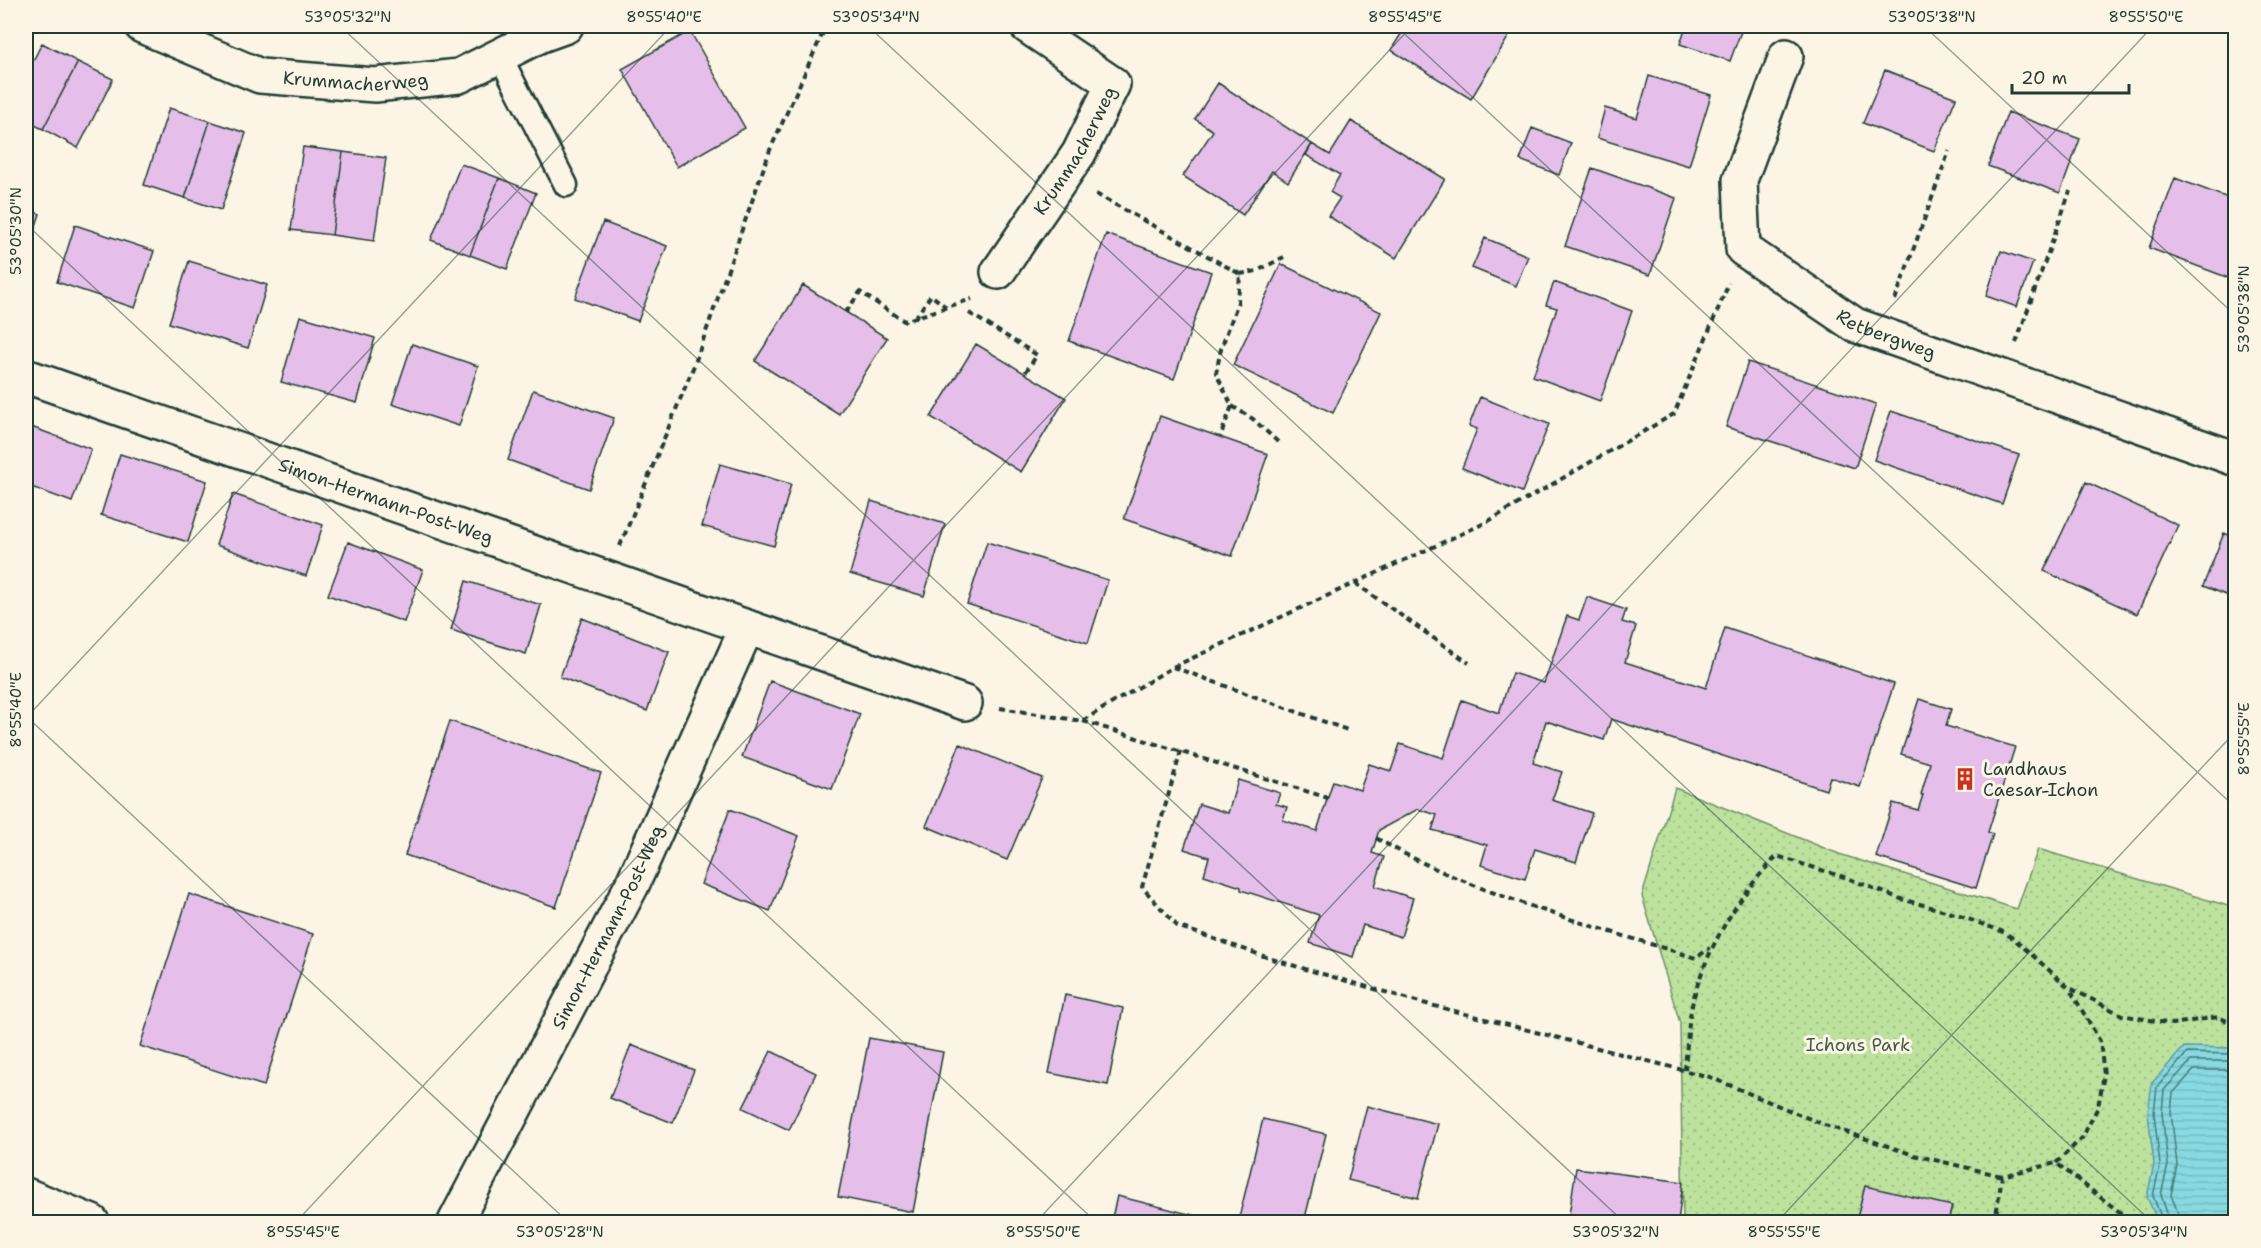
<svg xmlns="http://www.w3.org/2000/svg" width="2261" height="1248" viewBox="0 0 2261 1248" font-family="'Shantell Sans',sans-serif">
<style>
.park{fill:url(#park-dots);stroke:#6e9068;stroke-width:1.5}
.water{fill:url(#water-rules);stroke:#5e9b9c;stroke-width:1.5}
.lines{fill:none;stroke-linecap:round;stroke-linejoin:round}
.shore{stroke:#497b79;stroke-width:1.5}
.building{fill:#e5bfe9;stroke:#1f3d34;stroke-width:1.5}
.service-casing{stroke:#1f3d34;stroke-width:27}
.minor-casing{stroke:#1f3d34;stroke-width:38}
.path{stroke:#1f3d34;stroke-width:4;stroke-dasharray:6 4.5;stroke-linecap:butt}
.service{stroke:#fcf5e5;stroke-width:22}
.minor{stroke:#fcf5e5;stroke-width:33}
.ticks{fill:none;stroke:#1f3d34;stroke-width:1.5;stroke-opacity:0.45}
.labels{text-anchor:middle;dominant-baseline:central;stroke-width:6;stroke-linejoin:round;paint-order:stroke}
.street-label{font-size:18px;fill:#1f3d34;stroke:#fcf5e5}
.poi-label{font-size:18px;fill:#1f3d34;stroke:#fcf5e5;text-anchor:start}
.park-label{font-size:18px;fill:#3f5e49;stroke:#fcf5e5}
.neatline{fill:none;stroke:#1f3d34;stroke-width:2}
.ticks-label{font-size:15px;text-anchor:middle;fill:#1f3d34}
</style>
<defs>
<pattern id="park-dots" width="8" height="8" patternUnits="userSpaceOnUse" patternTransform="scale(1.5)"><rect width="8" height="8" fill="#bde29d"/><path d="M2 2h.1M6 6h.1" fill="none" stroke="#a2c388" stroke-width="1.8" stroke-linecap="round"/></pattern>
<pattern id="water-rules" width="6" height="5" patternUnits="userSpaceOnUse" patternTransform="scale(1.5)"><rect width="6" height="5" fill="#88d9e1"/><path d="M0 2.5h6" fill="none" stroke="#75bbc2"/></pattern>
</defs>
<rect width="100%" height="100%" fill="#fcf5e5"/>
<filter id="ink" filterUnits="userSpaceOnUse"><feTurbulence type="fractalNoise" baseFrequency=".0167" numOctaves="2"/><feDisplacementMap in="SourceGraphic" scale="12" xChannelSelector="R" yChannelSelector="G"/><feConvolveMatrix kernelMatrix="1 2 1 2 8 2 1 2 1" color-interpolation-filters="sRGB"/></filter>
<g filter="url(#ink)">
<path class="park" d="M1675,788L1839,854L2017,909L2038,849L2235,908V1222H1683L1680,1023L1642,896Z"/>
<path class="water" d="M2184,1047L2235,1048V1222H2158L2147,1197L2154,1164L2148,1113L2152,1083Z"/>
<g class="lines">
<path class="shore" d="M2163,1222L2153,1196L2160,1165L2154,1113L2157,1087L2187,1053L2236,1054
M2170,1222L2161,1195L2168,1165L2162,1113L2164,1090L2191,1061H2236
M2179,1222L2178,1213L2171,1195L2177,1165L2171,1112L2173,1093L2194,1070H2236"/>
</g>
<path class="building" d="M1406,26H1515L1471,99L1391,50Z
M1686,26H1743L1730,61L1680,44Z
M690,31L745,128L677,167L622,69Z
M42,43L78,62L43,129L26,121V75Z
M78,62L113,79L78,148L43,129Z
M1885,70L1956,98L1934,151L1863,123Z
M1649,76L1711,95L1689,166L1597,138L1605,108L1637,118Z
M1218,83L1312,144L1288,182L1272,171L1243,215L1183,176L1213,131L1195,119Z
M169,108L210,121L185,198L144,185Z
M2008,112L2080,139L2060,193L1988,166Z
M210,121L246,133L221,210L185,198Z
M1351,121L1445,179L1396,258L1328,216L1340,198L1330,192L1340,175L1306,155L1312,144L1330,155Z
M1532,128L1571,143L1559,175L1520,160Z
M303,147L343,152L332,235L291,230Z
M343,152L386,158L374,241L332,235Z
M461,164L499,178L470,255L431,240Z
M1592,168L1676,198L1650,275L1565,246Z
M499,178L536,193L507,269L470,255Z
M2175,178L2236,201V260L2229,278L2149,248Z
M26,209L40,214L26,256Z
M603,222L667,246L638,321L575,298Z
M75,225L154,251L135,308L57,282Z
M1106,234L1211,272L1174,379L1069,341Z
M1485,238L1528,256L1516,286L1472,268Z
M2001,251L2033,262L2017,307L1986,296Z
M189,261L267,285L248,348L169,323Z
M1281,264L1381,312L1333,413L1233,365Z
M1554,282L1632,311L1600,401L1533,376L1557,308L1546,305Z
M803,285L887,338L839,414L755,361Z
M300,316L375,338L357,403L281,382Z
M412,344L478,366L459,426L392,404Z
M976,344L1066,398L1021,472L931,417Z
M1748,362L1876,404L1855,468L1726,427Z
M533,390L614,418L589,489L508,460Z
M1480,397L1549,424L1522,492L1462,468L1477,429L1469,426Z
M1891,411L2019,455L2002,504L1874,460Z
M1160,416L1268,454L1232,556L1124,519Z
M26,425L91,449L72,502L26,485Z
M120,454L207,481L188,542L101,515Z
M720,464L791,484L774,546L702,526Z
M2086,482L2178,525L2137,614L2044,571Z
M233,494L323,525L306,576L216,545Z
M871,501L945,524L924,596L850,574Z
M2224,533L2236,538V599L2203,586Z
M348,542L423,570L404,622L328,595Z
M987,542L1108,580L1088,643L967,604Z
M466,581L541,605L526,654L451,630Z
M1587,597L1626,610L1622,622L1636,626L1625,662L1706,688L1725,628L1894,684L1860,787L1830,777L1826,790L1611,719L1604,740L1546,721L1533,763L1562,772L1552,800L1592,813L1576,862L1535,849L1525,879L1481,865L1487,845L1432,830L1437,815L1418,809L1379,830L1372,853L1384,857L1375,886L1413,898L1401,937L1363,925L1353,957L1310,943L1319,915L1241,890V887L1204,875L1209,857L1184,849L1199,804L1228,813L1238,780L1280,793L1276,804L1287,807L1283,820L1317,831L1333,781L1360,790L1369,764L1391,771L1400,744L1443,758L1462,700L1499,713L1512,673L1544,683L1567,616L1579,620Z
M582,618L669,652L647,711L560,677Z
M770,681L860,714L832,789L742,757Z
M1919,699L1951,709L1946,726L2015,747L1988,832L1993,834L1976,888L1876,857L1893,803L1918,810L1923,795H1921L1930,763L1901,754Z
M450,721L601,773L556,907L405,855Z
M960,744L1042,778L1007,860L926,826Z
M730,809L799,836L770,911L701,884Z
M189,894L313,934L264,1086L140,1046Z
M1065,995L1123,1008L1108,1085L1049,1073Z
M869,1038L943,1052L913,1212L838,1197Z
M631,1045L694,1070L673,1123L610,1098Z
M771,1051L816,1073L789,1130L743,1108Z
M1367,1106L1438,1124L1418,1198L1348,1180Z
M1263,1119L1326,1134L1304,1222H1238Z
M1576,1168L1683,1182L1678,1222H1568Z
M1865,1186L1952,1206L1948,1222H1856Z
M1117,1196L1193,1215L1192,1222H1111Z"/>
<g class="lines">
<g class="service-casing">
<path id="service" d="M500,56L566,185"/>
</g>
<g class="minor-casing">
<g id="minor">
<path id="s1" d="M142,26L260,76L375,85L459,76L541,35L566,26"/>
<path id="s2" d="M1786,56L1740,180L1743,249L1855,325L2236,459"/>
<path id="s3" d="M998,272L1079,153L1113,84L1027,26"/>
<path id="s4" d="M26,376L965,703"/>
<path d="M26,1195L92,1222"/>
<path id="s5" d="M455,1222L632,885L747,627"/>
</g>
</g>
<path class="path" d="M1096,194L1240,274L1238,302L1221,349L1216,373L1232,406L1220,437
M1240,274L1257,271L1284,257
M1895,300L1949,151
M846,312L860,292L904,321L972,299
M969,313L1037,355L1025,373
M915,318L931,295L946,307
M2016,343L2070,191
M1232,406L1253,419L1279,443
M620,546L695,363L770,150L826,26
M1355,583L1469,663
M1173,667L1350,731
M1000,708L1082,721L1173,667L1487,522L1674,414L1729,283
M1083,721L1328,798
M1181,751L1142,887L1177,926L1278,961L1423,1003L1710,1077L1822,1124L1914,1155L2002,1176
M1376,838C1471,894 1591,925 1696,958L1710,948
M1685,1070C1687,1045 1688,1018 1695,993C1710,942 1740,894 1777,856L1847,878L1901,899L1949,912L2001,931L2013,938L2068,987L2122,1015L2172,1024L2218,1017L2236,1025
M2056,1163L2082,1138L2098,1107L2104,1075L2100,1041L2069,988
M2126,1217L2133,1222
M1995,1222L2002,1176L2056,1163L2126,1217L2123,1222"/>
<use href="#service" class="service"/>
<use href="#minor" class="minor"/>
</g>
</g>
<path class="ticks" d="M340,26L1624,1222M868,26L2152,1222M1396,26L2236,808M1924,26L2236,316M26,224L1096,1222M26,716L568,1222M26,718L671,26M26,1208L41,1222M296,1222L1412,26M1036,1222L2153,26M1777,1222L2236,731"/>
<defs>
<g id="building-bare" transform="scale(1.8)"><path d="M-4-6H4V6H1V3H-1V6H-4ZM-2.5-4.3h1.7v1.8h-1.7ZM.8-4.3h1.7v1.8H.8ZM-2.5-1h1.7V.8h-1.7ZM.8-1h1.7V.8H.8Z" fill="#c8321e" stroke="#fcf5e5" stroke-width="2.5" paint-order="stroke"/></g>
</defs>
<g fill-rule="evenodd">
<use href="#building-bare" x="1965" y="779"/>
</g>
<g class="labels">
<g class="street-label">
<text stroke="none"><textPath href="#s1" startOffset="224">Krummacherweg</textPath></text>
<text stroke="none"><textPath href="#s3" startOffset="144">Krummacherweg</textPath></text>
<text stroke="none"><textPath href="#s2" startOffset="369">Retbergweg</textPath></text>
<text stroke="none"><textPath href="#s4" startOffset="381">Simon-Hermann-Post-Weg</textPath></text>
<text stroke="none"><textPath href="#s5" startOffset="332">Simon-Hermann-Post-Weg</textPath></text>
</g>
<g class="poi-label">
<text x="1983" y="769">Landhaus<tspan x="1983" dy="21">Caesar-Ichon</tspan></text>
</g>
<g class="park-label">
<text x="1858" y="1045">Ichons Park</text>
</g>
</g>
<rect width="2261" height="1248" fill="none" stroke="#fcf5e5" stroke-width="66"/>
<path d="M2012 84v9h117v-9" fill="none" stroke="#1f3d34" stroke-width="3"/>
<text x="2021" y="84" font-size="18" fill="#1f3d34" stroke="#fcf5e5" stroke-width="4.5" paint-order="stroke">20 m</text>
<rect x="33" y="33" width="2195" height="1182" class="neatline"/>
<g class="ticks-label">
<text x="348" y="22">53°05'32"N</text>
<text x="664" y="22">8°55'40"E</text>
<text x="876" y="22">53°05'34"N</text>
<text x="1405" y="22">8°55'45"E</text>
<text x="1932" y="22">53°05'38"N</text>
<text x="2146" y="22">8°55'50"E</text>
<text transform="translate(16 231) rotate(-90)" y="5">53°05'30"N</text>
<text transform="translate(2244 309) rotate(-90)" y="5">53°05'38"N</text>
<text transform="translate(16 710) rotate(-90)" y="5">8°55'40"E</text>
<text transform="translate(2244 739) rotate(-90)" y="5">8°55'55"E</text>
<text x="303" y="1237">8°55'45"E</text>
<text x="560" y="1237">53°05'28"N</text>
<text x="1043" y="1237">8°55'50"E</text>
<text x="1616" y="1237">53°05'32"N</text>
<text x="1784" y="1237">8°55'55"E</text>
<text x="2144" y="1237">53°05'34"N</text>
</g>
</svg>
